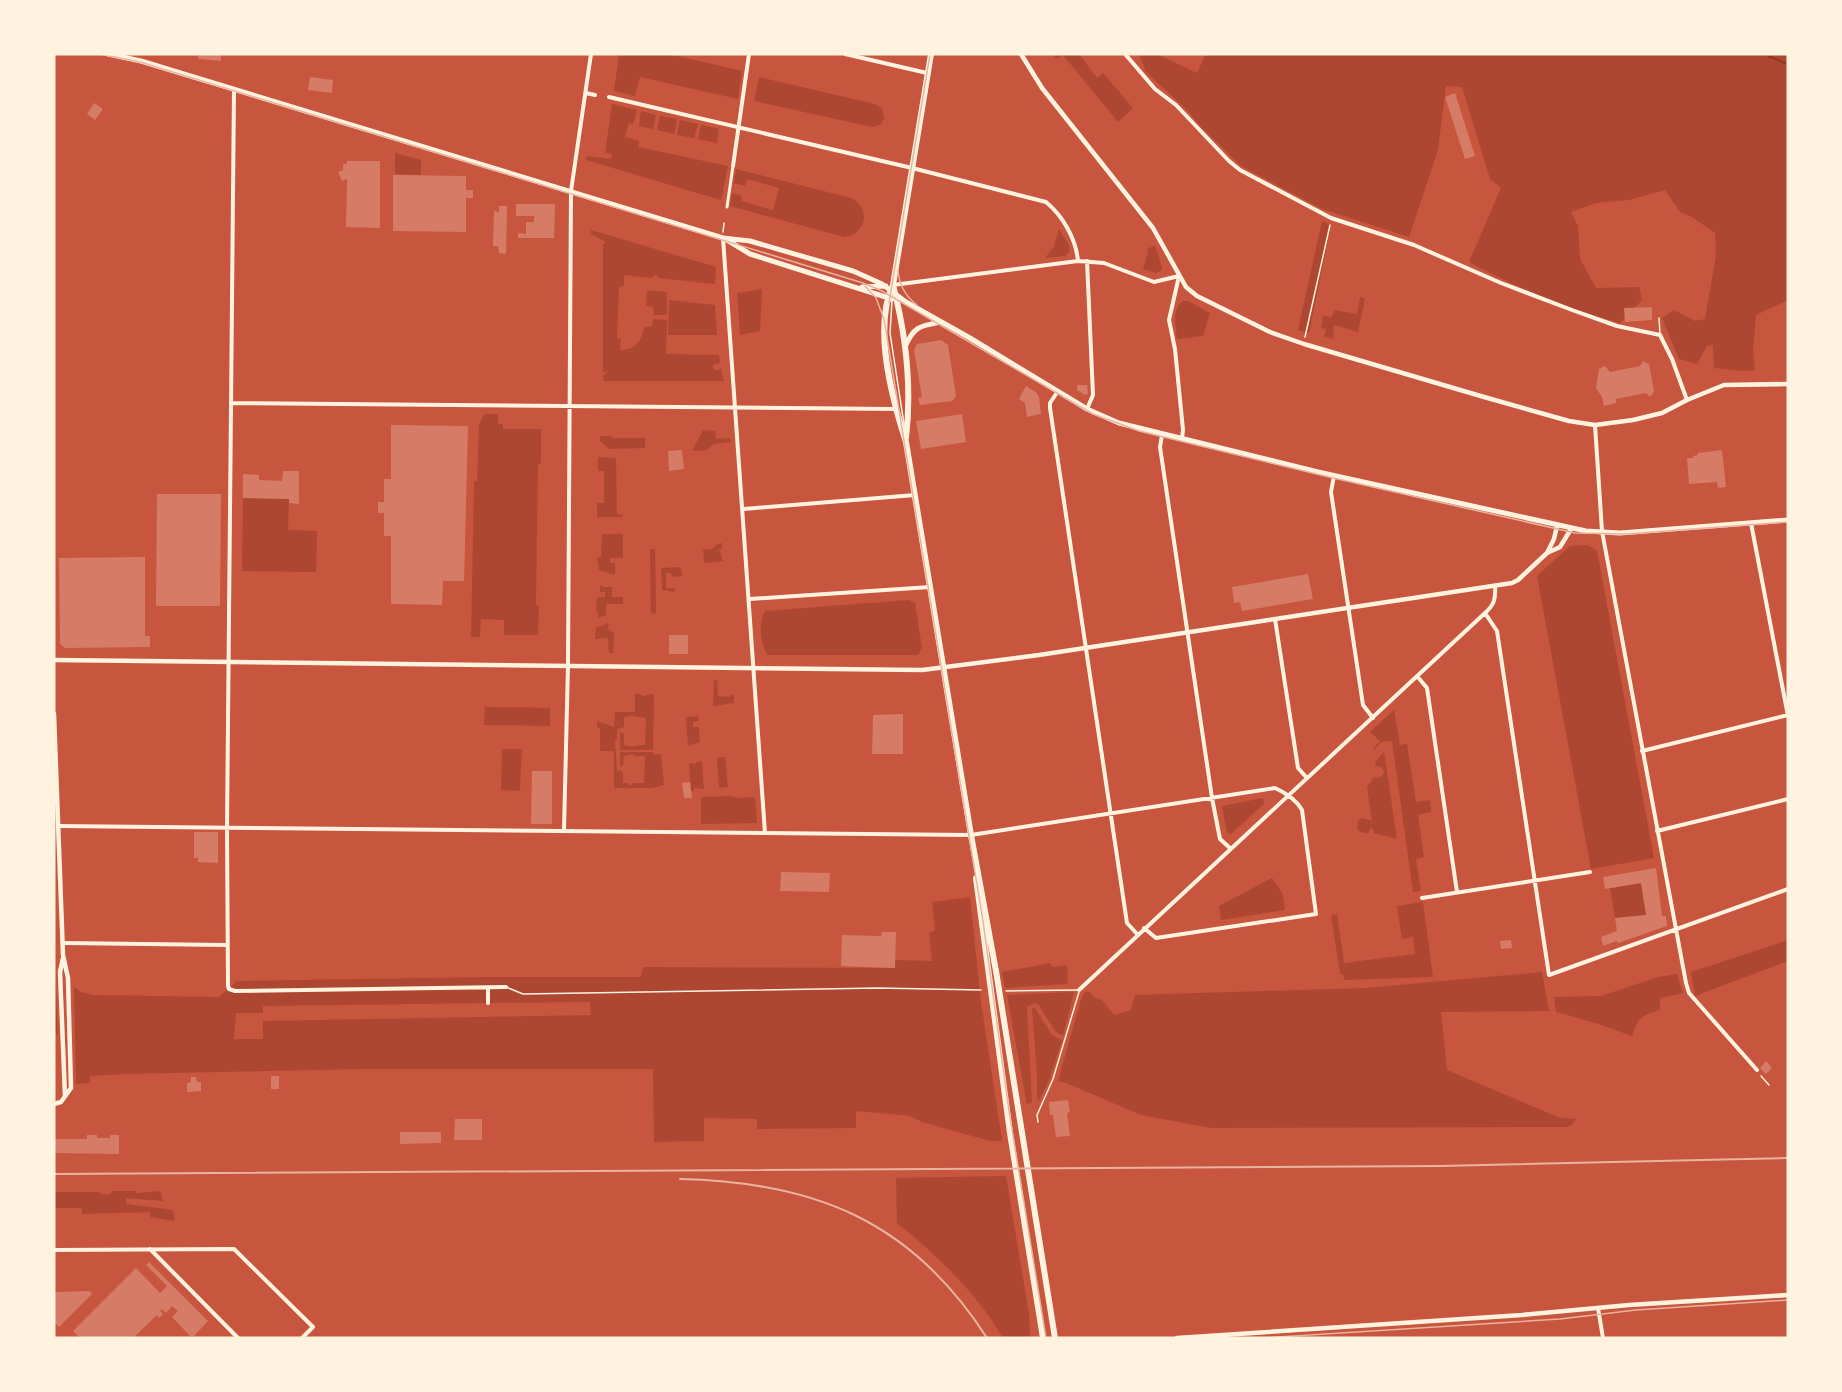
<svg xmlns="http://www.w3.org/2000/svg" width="1842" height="1392" viewBox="0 0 1842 1392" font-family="'Fira Sans',sans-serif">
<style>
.green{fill:#ae4732;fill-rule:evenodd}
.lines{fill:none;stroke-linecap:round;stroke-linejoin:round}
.stream{stroke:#8f3625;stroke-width:2}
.building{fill:#d67c66}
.path{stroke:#fff3e0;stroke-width:1.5}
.service{stroke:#fff3e0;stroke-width:1.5}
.pedestrian{stroke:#fff3e0;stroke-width:3}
.minor{stroke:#fff3e0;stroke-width:4}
.tertiary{stroke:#fff3e0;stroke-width:4.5}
.secondary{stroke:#fff3e0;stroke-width:5}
.primary{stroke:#fff3e0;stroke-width:6}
.tram{stroke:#e9b49f;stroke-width:1.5}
.rail{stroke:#e9b49f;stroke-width:2}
</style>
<rect width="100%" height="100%" fill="#c8553d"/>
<path class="green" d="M619,54H669L742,71L738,99L640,77L635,96L614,91Z
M1053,54H1079L1097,78L1103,73L1133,108L1118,122L1063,55L1056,59Z
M1139,54H1162L1161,56L1197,73L1206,54H1788V300L1756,315L1753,351L1755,370L1745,371L1714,368L1713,345L1707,346L1697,364L1679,359L1662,318L1674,310L1695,321L1705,319L1716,255L1715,233L1692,217L1680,212L1665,190L1629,200L1596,203L1571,212L1578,226L1580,259L1596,288L1639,287L1642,300L1620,323C1568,309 1517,288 1469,262L1501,188L1490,179L1462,87L1446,86L1438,150L1409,237L1322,209L1241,166L1201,127L1187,110L1146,72Z
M759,77L875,104L882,108L884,119L880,125L872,127L754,101Z
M612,104L637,110L633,124L629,123L625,137L639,141L638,147L728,166L721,200L586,160L587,156L611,159L612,154L605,153Z
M641,111L656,115L653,129L639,126Z
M660,116L677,119L674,134L657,130Z
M680,120L698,124L694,138L677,135Z
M701,125L719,129L717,143L698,139Z
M395,153L421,160V175L395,174Z
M736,169L851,198C871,208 867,234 844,237L730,206L732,193L742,196L741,201L773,210L779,188L747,179L745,186L734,183Z
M1322,221L1331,225L1309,333L1298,330Z
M1059,229L1069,245V252L1065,256L1045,258L1054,246Z
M591,230L716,267L715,284L658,278V276L654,275L653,278L624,275V286L619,287L617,338L621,339L620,350C635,350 642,341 644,327L652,326L653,319L667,320L666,354L719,355L720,363L713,365L714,370L721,369L724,381H604L603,376L608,372H603V244L606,242L591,234Z
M1155,245L1162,267V270L1156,273L1143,269L1148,252L1147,249Z
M762,289L760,331L740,335L737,293Z
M647,290L667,292V315H654L653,307L646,306Z
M1360,297L1365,299L1358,332L1334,325L1333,339L1324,336L1326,329L1321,328L1323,316L1332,317L1334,310L1357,314Z
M669,300L715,305L717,335H668Z
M1183,301H1188L1210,313L1203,336L1177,339C1176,327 1171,310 1183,301Z
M484,414H498V424H503V429H541V463L538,464L536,605H539L538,635H504V620L481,619L480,637H471L474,481H477L479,425Z
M703,430L715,431L716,439L730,438L731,442L714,444L707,450L692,451Z
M600,436H612V438H645V448L609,449L600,441Z
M598,457L616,458L617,514L623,515V517H597V503H604V471H598Z
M243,498L289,499L288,530L317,531L316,572L242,571Z
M602,534H623V558H610V563H615V575L599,570L597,557H601Z
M722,543V549H719L723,561L704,563L703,550L712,549L717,544Z
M1588,545L1597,551L1654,858L1591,869L1537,576L1570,546Z
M650,549H655L656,614L651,613Z
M680,567L683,576L672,577L671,573H666V588H675L674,592L662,590L661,568Z
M600,585L604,587H612V597H623V604H606V615L598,618V612L596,611L597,597H605V592H600Z
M909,600L915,603L922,648L918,655H768C760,645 758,622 765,611Z
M609,623L608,629L614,633L613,653H609L608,638L595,639L596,628Z
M714,680H717L718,696L729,697L732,694L734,696V703L713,706Z
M635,694H641L642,696L654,694L653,750H620V732L624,734V745L633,747L634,746L645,745L646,718L630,716L624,717V727L617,729V740H615L617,770L623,772V783H628L629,785H633V783H644L645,756H634L633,754L624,756L623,765L620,767V752H653V754H661L664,785L652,788H614V751H600V728L597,727V721L614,727L615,712H635Z
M485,707L550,708V726L484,725Z
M1394,710L1400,745L1407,744L1416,802L1430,800L1431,812L1418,815L1424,857L1416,859L1421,891L1413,892L1392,741L1381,742L1374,750V747L1380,741L1370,732Z
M698,716L699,721L693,722V727H699L700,742L688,746L686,717Z
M502,749H522L520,791L501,790Z
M1384,752L1397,839L1374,833L1372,827L1368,833C1357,835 1353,823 1362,818L1372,821L1367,787L1374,777L1379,778L1383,775L1384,770L1381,767L1376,766L1375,762Z
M725,757L728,787L719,788L717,758Z
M702,761L704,789L694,788V791H691L689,763L696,764V762Z
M732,796L738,798L755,797L757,823L701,824V797Z
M1263,798L1264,804L1231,834L1227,833L1222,806Z
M1272,878L1283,894L1285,910L1221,920L1219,906Z
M1641,883L1646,915L1615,918L1610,888Z
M970,897L981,1002L1002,1141H990L922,1122L910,1116L856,1111V1128L757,1129V1119L704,1118V1141L654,1142L653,1069H367L125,1074L90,1076V1083L76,1084L74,987L81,992L93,995L219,997L237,981L489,977H640L644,967L894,968L895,960L932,961L929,933L935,930L932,902ZM488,1003L590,1002L591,1015L263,1021V1039H234L236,1013H263V1006Z
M1423,902L1433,977L1344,980L1343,974H1340L1331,915L1337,914L1344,963L1415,954L1413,937L1402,939L1397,906Z
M1788,940V961L1695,996L1691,972Z
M54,951L58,1036L54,1031Z
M1050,963L1052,967L1067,965L1068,982L1066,984L1005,988L1002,972Z
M1542,972L1549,1011L1441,1012L1447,1070L1560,1118L1576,1119L1572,1125L1566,1127L1211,1128L1141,1115L1066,1083L1058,1081L1082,996L1086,991L1090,992L1094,998L1101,999L1114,1015L1131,1010L1135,995L1365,988Z
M1677,974L1683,993L1660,998V1010C1639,1016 1639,1018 1632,1036L1599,1024L1556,1012L1554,997L1601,996L1658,977Z
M1074,992L1063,1036L1056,1032L1038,1004L1034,1003L1027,1007L1032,1102L1027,1105L1007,995Z
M1032,1008H1035L1052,1035L1062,1040L1048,1083L1039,1100L1037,1099V1075Z
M1006,1176L1029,1314L1030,1338H1003C976,1292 938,1256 897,1223L896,1178Z
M111,1191H136V1193L160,1191L163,1201L126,1198V1204L173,1210L175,1221L150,1217V1212L82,1214V1208H54V1192H99L100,1194H111Z"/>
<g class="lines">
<path class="stream" d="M1768,56L1785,63"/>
</g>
<path class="building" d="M199,54H221V61L198,59Z
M310,77L333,80L332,93L308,90Z
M1455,93L1475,156L1465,159L1445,97Z
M94,103L103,109L95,120L87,114Z
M347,161H380V228L346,227L347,179L342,181L338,172L343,170V164H347Z
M393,175L466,176V190H473V198H466V232L393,231Z
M516,204H555L554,238H518V233L526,234V222H534V216H516Z
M499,206H507L506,254L499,253L498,246H493L494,211L499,212Z
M1652,307V320L1625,322L1624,308Z
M941,340L948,345L956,396L952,401L920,405L918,398L922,397L914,350L917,344Z
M1643,361L1649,364L1654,391L1652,395L1649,396L1646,393L1616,399V403L1604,406L1602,397L1596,388L1599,369L1605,366L1610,372L1640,366Z
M1077,385H1087L1088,394L1085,395L1077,390Z
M1026,386L1036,392L1039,397L1041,414L1027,417L1025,403L1019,399Z
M962,414L966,442L921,449L916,421Z
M391,425L468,426L464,581H443L442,605L391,604V536H384V513H378V502H384V479H391Z
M682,450L684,469L669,471L668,451Z
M1722,450L1726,487L1718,488L1717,482L1689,484L1687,458H1693V456L1698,455V453Z
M283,471H299V504L289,503V499L243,498V474L259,475V480L282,481Z
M157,494H221L220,606H156Z
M145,557V636H150V647L65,648L60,644L59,558Z
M1308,574L1313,599L1242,611L1240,602L1234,603L1232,587Z
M669,635H688V654H669Z
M903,714V754H872L873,715Z
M532,771H552V824H531Z
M690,782L692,798H684L682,783Z
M194,832H218V863L198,862V858H194Z
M1656,868L1662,916H1666L1667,926L1618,943L1617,941L1603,946L1601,937L1617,931L1615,918L1646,915L1641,883L1605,889L1603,877Z
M781,872L830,873L829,892L780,891Z
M882,932H896L895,968L841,966L842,935L881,936Z
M1511,940L1512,948L1501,949L1500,941Z
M1766,1061L1772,1068L1766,1074L1760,1068Z
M271,1076H279V1089H271Z
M191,1077H196L197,1082H201V1091L187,1092V1083L191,1082Z
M1068,1100L1070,1112L1067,1113L1070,1136L1056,1137L1053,1115H1050L1049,1102Z
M455,1119H482V1140H454Z
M400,1132H441V1143L400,1144Z
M87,1135H97V1138H110V1135H119V1154L54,1153V1139H87Z
M149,1262L208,1321L192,1338L172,1317L178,1311L172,1306L166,1313L162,1309L160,1311L163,1314L159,1318L157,1315L133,1338H80L73,1331L136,1268L160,1293L167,1286L146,1265Z
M90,1291L92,1294L59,1327L54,1322V1292Z"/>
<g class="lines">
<path class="path" d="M723,232L724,223
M1305,337L1330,225
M1761,1076L1769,1085"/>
<path class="service" d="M892,301L890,333L904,424
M1659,318L1660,334
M506,987L523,994L878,988L981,990
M1006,991L1077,990
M1038,1122L1037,1115L1053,1079L1079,992"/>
<path class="pedestrian" d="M727,207L733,166"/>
<path class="minor" d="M845,54L927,73
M1125,54L1155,89L1176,105L1229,161L1240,170L1331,218L1414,245L1501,283L1572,310L1617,326L1660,335L1672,359L1687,400
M234,89L227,828L228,986L229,989L235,991L506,987
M586,93L595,95
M609,97L912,168L1046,202C1063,216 1076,239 1078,261
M733,166L749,54
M723,238L765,833
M1087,261L1093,395L1087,409
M893,285L1078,261L1104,263L1154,282L1179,276L1169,320L1175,349L1183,430L1182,438
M1058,391L1050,403V408L1127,923L1138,935
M231,403L895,409
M1595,425L1602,531L1686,983L1689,993L1757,1070
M1162,435L1160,447L1212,798L1220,839L1231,849
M1334,476L1331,492L1363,705L1373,718
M744,509L915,495
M1751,523L1788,716
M750,599L930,587
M1485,613L1497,631L1549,975L1788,889
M1275,619L1298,768L1307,778
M1417,676L1427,688L1457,892
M1642,751L1788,715
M58,826L971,835L1275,788C1286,793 1296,799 1302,810L1316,914L1156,938L1144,928
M564,830L568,665L571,191L591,54
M1657,831L1788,799
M1422,898L1590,872
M63,943L227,945
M488,988V1003
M1079,990L1485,613C1494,605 1496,599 1495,586
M150,1249L238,1338
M54,1250L234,1249L313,1327L302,1338
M1598,1308L1603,1338"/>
<path class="tertiary" d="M1021,54L1042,88L1153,228L1186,287L1197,296L1270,332L1304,344L1484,397L1569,421L1595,425L1633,420L1662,413L1687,400L1724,385L1788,384
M1547,553L1554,539L1557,526
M54,660L922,670L1039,655L1512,583L1518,580L1547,553L1560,547L1571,529
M54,714L63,955L68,978L71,1088L61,1102L54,1104
M63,958L60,972L65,1096
M1177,1338L1522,1315L1629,1305L1788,1295"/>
<path class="secondary" d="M108,54L141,61L723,238L750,241L853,271L871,279L882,284L906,302L970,338L1087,409L1119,423L1318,472L1586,531L1620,533L1788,520
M727,240L750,254L892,299
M862,287L886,286
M905,347C914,326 920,326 941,322"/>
<path class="primary" d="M931,54L893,285C873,326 892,399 906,442L971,835L996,971L1055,1338
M893,285C906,335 912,387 906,438
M976,878L1010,1133L1043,1338"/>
<path class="tram" d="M100,54L140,62L863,283L882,291L1093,414L1139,431L1329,477L1575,533L1626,534L1788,522
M898,270C899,285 905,296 917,305
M865,286L876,298L884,319L983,921L1009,1111L1046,1338
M889,303L930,54
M1261,1338L1560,1319L1636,1310L1788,1300"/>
<path class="rail" d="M54,1174L1441,1166L1788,1158
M680,1179C815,1182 912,1221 987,1338"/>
</g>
<rect width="1842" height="1392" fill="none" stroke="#fff3e0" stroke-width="111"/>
</svg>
